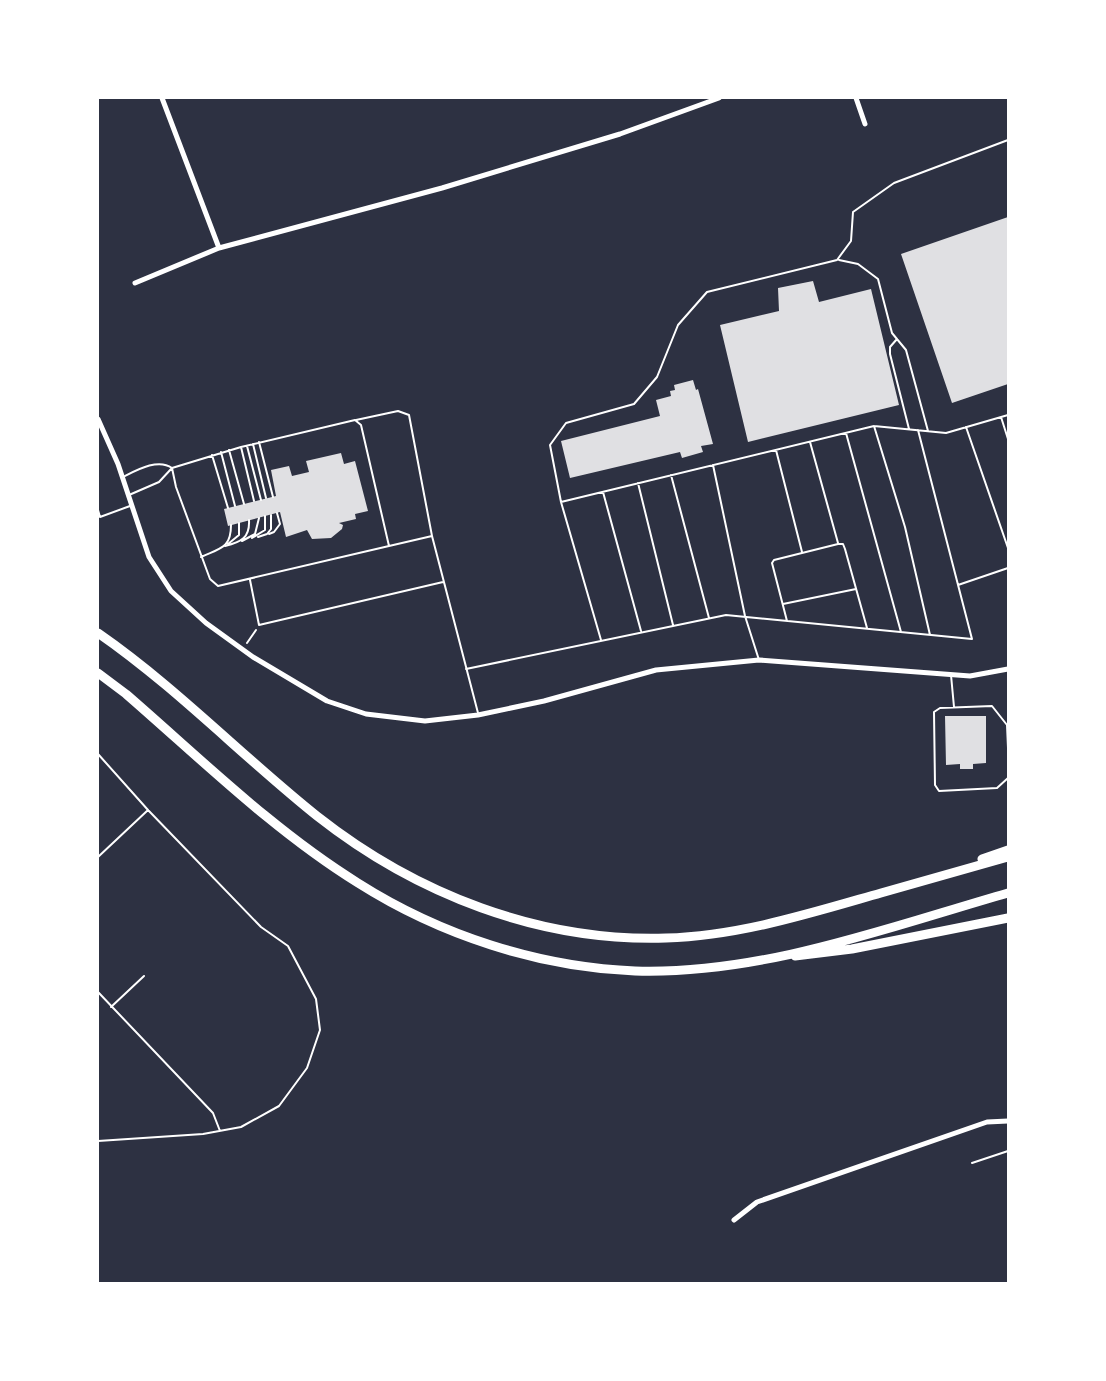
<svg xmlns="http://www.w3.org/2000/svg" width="1106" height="1381" viewBox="0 0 1106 1381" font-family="'Open Sans',sans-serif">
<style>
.building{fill:#e0e0e3}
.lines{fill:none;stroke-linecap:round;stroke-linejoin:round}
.path{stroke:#fff;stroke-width:2}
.service{stroke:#fff;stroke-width:2}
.minor{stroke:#fff;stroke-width:5}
.trunk{stroke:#fff;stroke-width:9}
</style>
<rect width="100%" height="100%" fill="#2d3142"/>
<path class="building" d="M1008,217V384L952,403L901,254Z
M813,281L819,302L871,289L899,405L748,442L720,325L779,311L778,288Z
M693,380L696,390L698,389L713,444L701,446L703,452L682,458L680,452L570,478L561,441L660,416L656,400L671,396L670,391L675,390L674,385Z
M341,453L344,464L355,461L368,511L355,514L356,519L339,523L343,525L342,529L331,538L312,539L307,530L286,537L280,512L228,526L224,509L276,496L271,470L289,466L292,476L309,472L306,461Z
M945,716H986V763L973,764V769H960V764L946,765Z"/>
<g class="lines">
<path class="path" d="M247,643L256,630"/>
<path class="service" d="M839,260L858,264L878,279L892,333L906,350L928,431
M897,339L890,347V354L909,429
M1001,417L1008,439
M356,420L398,411L409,415L432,536
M874,426L905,527L930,635
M966,427L1008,548
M846,433L901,632
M259,442L273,497
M810,442L838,543
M253,444L266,498
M247,446L261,500
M241,447L254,501
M229,450L244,504
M776,450L802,552
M221,452L235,506
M212,455L228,508
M713,465L745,616L759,660
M671,475L709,618
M123,477C137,470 158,458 172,468L176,487L210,579L218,586L389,546
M638,483L673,625
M603,492L641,631
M129,495L159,482L172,468L241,447L355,420L361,425L389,546L432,536L478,713
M561,502L874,426L946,433L1008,415
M98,510L100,517L130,506
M269,534L274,532L280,524L277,513
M258,537L267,534L271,529V515
M252,538L265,530V516
M242,541L255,534L259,518
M228,544L239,535V523
M225,546C241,542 250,538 249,520
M201,557C221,548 231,548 231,525
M250,580L259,625L443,582
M958,585L1008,568
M783,604L856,589
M787,621L772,563L774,560L838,544H843L845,549L867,628
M601,640L561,502L550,445L566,423L634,404L657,377L678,325L707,292L837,260L851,241L853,212L894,183L1008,140
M466,669L726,615L972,639L918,430
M951,675L954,707
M1008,748L1007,725L992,706L940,708L934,712L935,785L939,791L997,788L1008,778
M98,754L148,810L98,857
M98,992L213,1113L220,1131
M111,1007L144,976
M98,1141L203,1134L241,1127L279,1106L307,1068L320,1030L316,999L288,946L261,927L148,810
M972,1163L1008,1151"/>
<path class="minor" d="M162,98L219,248
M856,98L865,124
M135,283L219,248L442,188L620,134L719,98
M98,419L118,464L149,557L171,591L206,623L253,657L327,701L366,714L425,721L478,715L544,701L656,670L759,660L970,676L1008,669
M734,1220L757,1202L987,1122L1008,1121"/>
<path class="trunk" d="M98,633C176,687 243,757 317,816C416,894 539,942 666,938C739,936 811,913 881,893C923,881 966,869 1008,857
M98,673L126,694C201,759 274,831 358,883C440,935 538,967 635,971C762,975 889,927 1008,893
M982,859L1008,850
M795,956L852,949L1008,918"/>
</g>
<rect width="1106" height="1381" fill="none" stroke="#ffffff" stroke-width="198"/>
</svg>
